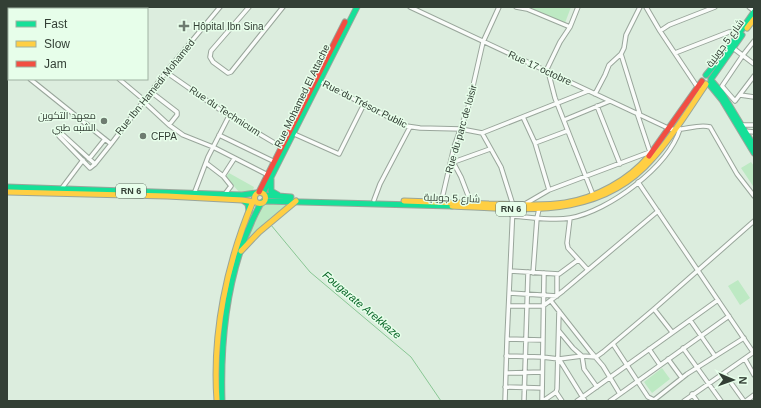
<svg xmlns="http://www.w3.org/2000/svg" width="761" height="408" viewBox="0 0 761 408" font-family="Arial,Cairo,sans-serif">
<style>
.green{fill:#bde9c3}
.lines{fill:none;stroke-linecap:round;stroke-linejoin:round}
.stream{stroke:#89c794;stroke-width:1}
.street-casing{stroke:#99a69b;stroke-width:5.5}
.fast-casing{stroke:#99a69b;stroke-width:7}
.slow-casing{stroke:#99a69b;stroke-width:7}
.jam-casing{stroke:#99a69b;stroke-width:7}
.street{stroke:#fafcfa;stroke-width:3.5}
.fast{stroke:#16e098;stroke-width:5}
.slow{stroke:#ffcf43;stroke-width:5}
.jam{stroke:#f24e42;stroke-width:5}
.poi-dot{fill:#6e7c70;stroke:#e7feea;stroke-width:1.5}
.labels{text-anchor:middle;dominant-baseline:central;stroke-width:3;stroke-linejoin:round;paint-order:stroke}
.shield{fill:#e7feea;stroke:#69786b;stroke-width:1}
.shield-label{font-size:9px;font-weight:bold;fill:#333f35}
.poi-label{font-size:10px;fill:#333f35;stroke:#e7feea;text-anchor:start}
.street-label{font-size:10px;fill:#333f35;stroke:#e7feea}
.water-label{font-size:11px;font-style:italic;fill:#0d682b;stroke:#e7feea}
</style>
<rect width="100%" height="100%" fill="#dcedde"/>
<path class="green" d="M527,7H571L565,23Z
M751,162L754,166V186H753L741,168Z
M229,173L254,187L253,190L247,192H239L226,177Z
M292,202L270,218L244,246C249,231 255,217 265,204Z
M738,280L750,298L740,305L728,286Z
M662,368L670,379L652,393L644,382Z"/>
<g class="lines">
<path class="stream" d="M271,225L310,272L411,357L441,401"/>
<g class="street-casing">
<path id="street" d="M249,7L211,51L210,57L213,62L228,73L231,72L283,7
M410,7L670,129C683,132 697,123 710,127L737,174L754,196
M516,7L527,9L570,27
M646,7L660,31L698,88
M749,7L754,11
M7,16L9,18
M660,31L669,25L715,7
M754,41L743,55L722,86L735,101L754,76
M733,48L754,64
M675,53L729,32L741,31
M621,54L640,115
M7,60L9,62
M546,71L560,42L570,27L578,7
M548,71L555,98L593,195
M166,72L229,116L283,148
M30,79L111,144L166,72L220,7
M119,79L144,100
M319,81L406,126L420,128L461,129L482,133L588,91
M151,92L177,112V115L169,125
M595,94L605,75L609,65L621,54L624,48L626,35L640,7
M740,95L754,97
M143,101L169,125L183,135L213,147L268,175
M597,106L620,164
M637,113L650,152
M523,117L535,143
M564,120L610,101
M739,125H754
M744,131L754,132
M292,133L339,154L364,104
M482,133L501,167L513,205L507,339L542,340
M219,135L275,162
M89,159L105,139
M453,162L461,177L471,203
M206,163L223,176L231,186L225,194
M451,163L490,149
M95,164L61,133L58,134L59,136L90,168L95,164L111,144
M223,176L234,159
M638,182L753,352
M62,188L83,160
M549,190L535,143L567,131
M194,194L208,157L229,116
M374,200L380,184L410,127
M441,203L454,147L468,108L483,42L499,7
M525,204L549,190L650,152
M512,216C531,217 552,221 570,218C609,211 668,167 680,129
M570,218L567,243L568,248L588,270
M510,271L559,274L578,260
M533,273L537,218L539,209
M557,274V295
M509,293L557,296
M551,301L591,352L603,366L620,394
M509,306H543L563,291L658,211
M654,309L672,332
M690,320L715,356
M559,331L573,348L582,356L584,369L597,387
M613,344L648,397L654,400
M683,348L721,401
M649,349L660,365
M506,356L542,357L559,359L585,401
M559,359L582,356L596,357L603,352L654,309L754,221
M668,359L682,378
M745,359L754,375
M506,373L542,372
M724,373L744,401
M505,387L542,388
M556,392L562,401
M692,394L697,401
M654,400L687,374L744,338
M505,401L507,339
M524,401L528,272
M542,401L544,273
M543,401L556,392L557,389L559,311
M577,401L718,300
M610,401L729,316
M684,401L754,352
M746,401L754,395"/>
</g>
<g class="fast-casing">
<path id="fast" d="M7,46L9,43
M706,75L731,45L754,12
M711,79L742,35
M711,80L722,93L754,146
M709,84L722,100L754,153
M271,179V191L278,195
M7,187L242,195L256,193
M263,193L357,7
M265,195L291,197
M244,201L248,204L249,211
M264,201L452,206
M222,401C220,334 228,263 261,203"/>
</g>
<g class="slow-casing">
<path id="slow" d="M747,28L754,19
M7,192L167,196L242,200L255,202
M254.5 198a5.5 5.5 0 1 1 11 0a5.5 5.5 0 1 1-11 0Z
M404,201C432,202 461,203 489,204C514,204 540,207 565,203C596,198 629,180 649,156
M452,206C525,209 600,220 653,158C673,136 689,109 706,84
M241,251L259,232L296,201
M217,401C212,333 227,263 253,201"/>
</g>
<g class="jam-casing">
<path id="jam" d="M36,9L38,7
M649,156L702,81
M259,192L345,22"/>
</g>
<use href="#street" class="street"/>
<use href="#fast" class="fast"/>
<use href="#slow" class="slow"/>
<use href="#jam" class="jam"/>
</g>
<g class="poi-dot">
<path d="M182 20h4v4h4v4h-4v4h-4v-4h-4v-4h4z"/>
<circle cx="104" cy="121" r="4"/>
<circle cx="143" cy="136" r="4"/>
</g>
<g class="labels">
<g class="shield">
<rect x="116" y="184" width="30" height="14" rx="3"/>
<rect x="496" y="202" width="30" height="14" rx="3"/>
</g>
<g class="shield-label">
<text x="131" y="191">RN 6</text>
<text x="511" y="209">RN 6</text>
</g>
<g class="poi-label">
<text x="193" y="26">Hôpital Ibn Sina</text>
<text x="96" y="115" text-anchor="end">معهد التكوين<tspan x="96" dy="12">الشبه طبي</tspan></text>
<text x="151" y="136">CFPA</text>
</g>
<g class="street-label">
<text transform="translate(725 43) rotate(-54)">شارع 5 جويلية</text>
<text transform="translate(540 68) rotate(25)">Rue 17 octobre</text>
<text transform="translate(155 87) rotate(-51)">Rue Ibn Hamedi Mohamed</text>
<text transform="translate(302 96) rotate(-64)">Rue Mohamed El Attache</text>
<text transform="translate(365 104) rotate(27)">Rue du Trésor Public</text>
<text transform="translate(225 111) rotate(33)">Rue du Technicum</text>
<text transform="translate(461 129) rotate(-74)">Rue du parc de loisir</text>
<text transform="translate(452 198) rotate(2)">شارع 5 جويلية</text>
</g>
<g class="water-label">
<text transform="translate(362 305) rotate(40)">Fougarate Arekkaze</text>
</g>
</g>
<rect width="761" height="408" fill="none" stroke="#333f35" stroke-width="16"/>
<rect x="8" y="8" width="140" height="72" fill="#e7feea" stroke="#9fb2a2"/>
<rect x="16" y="21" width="20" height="6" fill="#16e098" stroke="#9fb2a2"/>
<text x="44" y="28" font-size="12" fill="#333f35">Fast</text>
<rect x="16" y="41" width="20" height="6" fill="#ffcf43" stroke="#9fb2a2"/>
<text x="44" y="48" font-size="12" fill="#333f35">Slow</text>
<rect x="16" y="61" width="20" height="6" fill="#f24e42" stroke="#9fb2a2"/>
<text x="44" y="68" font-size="12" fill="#333f35">Jam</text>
<g transform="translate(733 380) rotate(92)" stroke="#e7feea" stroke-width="3" paint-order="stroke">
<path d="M0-3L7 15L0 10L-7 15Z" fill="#333f35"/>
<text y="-6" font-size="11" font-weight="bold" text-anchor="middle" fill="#333f35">N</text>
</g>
</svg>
